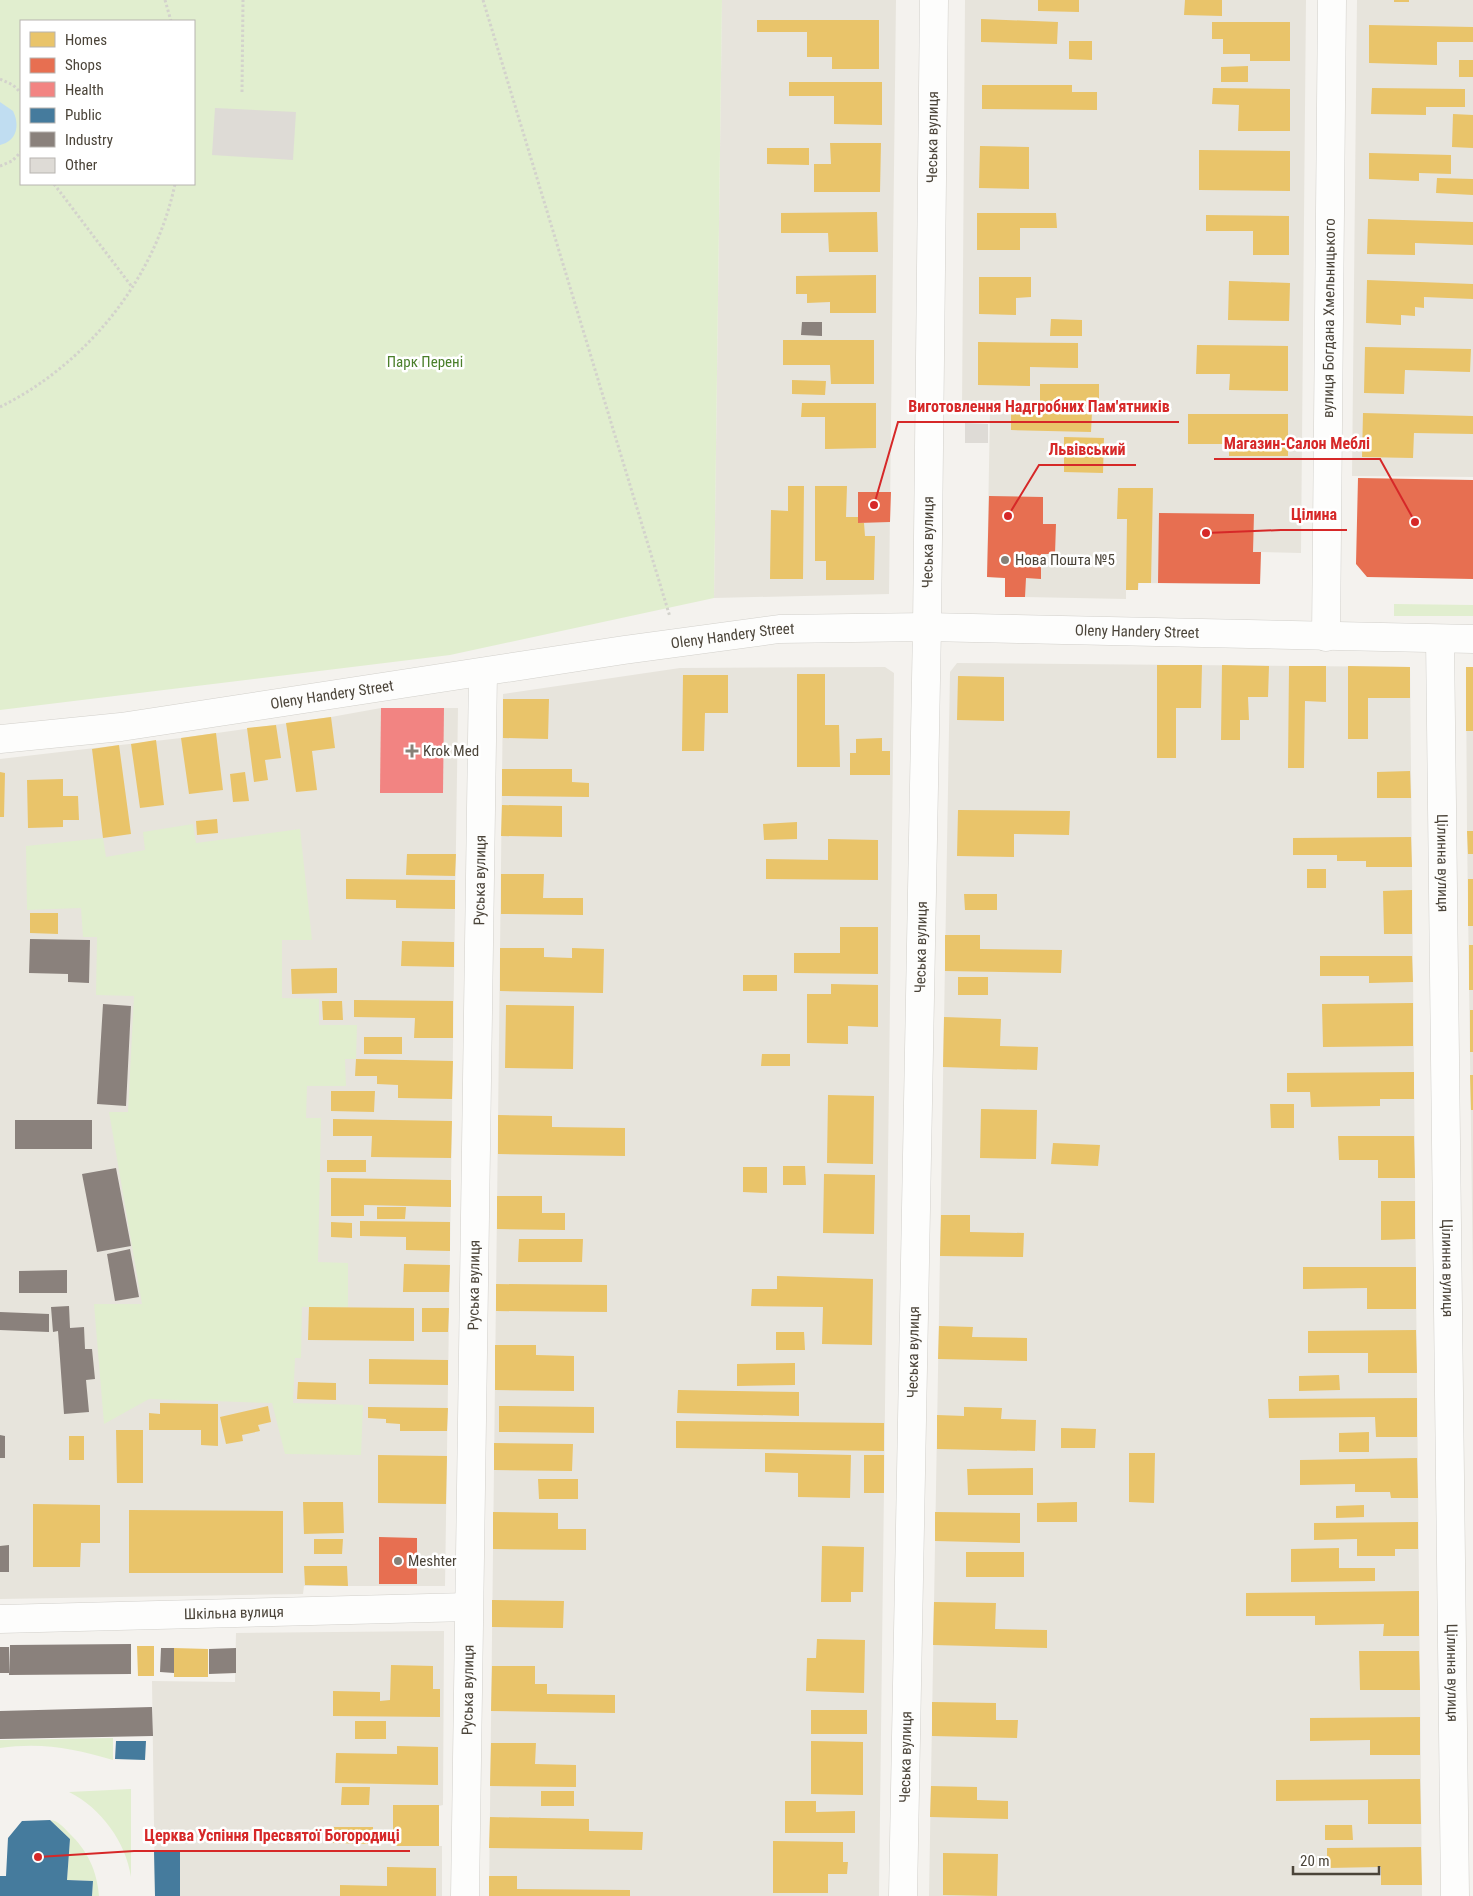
<svg xmlns="http://www.w3.org/2000/svg" width="1473" height="1896" viewBox="0 0 1473 1896" font-family="'Roboto Condensed',sans-serif">
<style>
.residential{fill:#e7e4dc}
.green{fill:#e1eecf;fill-rule:evenodd}
.water{fill:#c0ddf1}
.homes{fill:#e9c46a}
.shops{fill:#e76f51}
.health{fill:#f28482}
.public{fill:#457b9d}
.industry{fill:#8a817c}
.building{fill:#dedbd6}
.lines{fill:none;stroke-linecap:round;stroke-linejoin:round}
.minor-casing{stroke:#d2d0cb;stroke-width:29}
.path{stroke:#d3d2cc;stroke-width:3;stroke-dasharray:2.5 2.5;stroke-linecap:butt}
.minor{stroke:#fdfdfc;stroke-width:28}
.poi-dot{fill:#868178;stroke:#fff;stroke-width:2}
.labels{text-anchor:middle;dominant-baseline:central;stroke-width:5;stroke-linejoin:round;paint-order:stroke}
.street-label{font-size:15px;fill:#4b4439;stroke:#fff}
.park-label{font-size:15px;fill:#4a7f2a;stroke:#fff}
.poi-label{font-size:15px;fill:#4b4439;stroke:#fff;text-anchor:start}
.leader{fill:none;stroke:#d62828;stroke-width:2}
.callout-dot{fill:#d62828;stroke:#fff;stroke-width:2}
.callout-label{font-size:16px;text-anchor:middle;font-weight:bold;fill:#d62828;stroke:#fff;stroke-width:5;stroke-linejoin:round;paint-order:stroke}
</style>
<rect width="100%" height="100%" fill="#f4f2ee"/>
<path class="residential" d="M722,0H896L889,594L714,598Z
M965,0H1306L1301,553L1261,552L1260,584L1139,583L1138,590H1126V599L1025,597H1005V578L987,577L990,410H962Z
M1357,0H1473V477L1352,476Z
M957,663L1410,667L1422,1896H929L950,672Z
M885,667L894,673L879,1896H489L503,694L680,668Z
M1466,667H1473V1283L1467,831Z
M381,708H458L445,1586H304L303,1594L0,1599V759L181,738L331,717Z
M444,1631L443,1805L439,1806V1846H442V1896H155L152,1681L235,1682L236,1633Z"/>
<path class="green" d="M0,0H722L714,598L450,655L0,710ZM21,21H194V184H21Z
M1394,604L1473,605V616H1394Z
M193,824L196,843L300,829L312,940H282V998L319,999V1025H357L356,1059H345L346,1086H307L306,1118H321L318,1262L348,1263V1307H302L301,1358H295L293,1403L363,1405L361,1455L285,1454L272,1403L149,1399L104,1424L94,1304H142L109,1112H128L134,996L96,995L97,937H83L81,908L27,910L26,846L103,838L106,857L145,850L143,832Z
M113,1738V1760C74,1748 40,1742 0,1748V1740Z
M131,1789V1877C126,1842 101,1808 69,1792Z
M50,1820C59,1821 63,1827 69,1833C88,1851 97,1871 99,1896H92L93,1881L67,1880L70,1839Z"/>
<path class="water" d="M0,102L13,111C20,125 17,141 0,145Z"/>
<path class="homes" d="M1038,0H1079V12L1038,11Z
M1185,0H1222V16L1184,15Z
M1394,0H1409V2H1394Z
M981,19L1058,22L1057,44L981,42Z
M757,20H879V69H832V57H807V32H757Z
M1212,22H1290V61H1250V54H1223V39H1212Z
M1369,25L1473,27V42H1437V65L1369,63Z
M1069,41H1092V60L1069,59Z
M1459,60H1473V77H1459Z
M1248,66V82H1221V67Z
M789,82H882V125L834,124V96H789Z
M982,85H1072V92H1097V110L982,109Z
M1213,88L1290,89V131H1238L1239,105L1212,104Z
M1372,88L1465,89V107H1426V115L1371,114Z
M1453,114L1473,115V148L1452,147Z
M830,143H881L880,192H814V164H831Z
M980,146L1029,147V189L979,188Z
M767,148H809V165L767,164Z
M1199,150L1290,151V191L1199,190Z
M1369,153L1451,155V174L1419,173V181L1369,179Z
M1437,178L1473,179V195L1436,193Z
M877,212L878,252H829L828,233H781V213Z
M977,213H1056L1057,228H1020V250H977Z
M1206,215L1289,216V255H1253V231H1206Z
M1368,219L1473,222V245L1415,243V255L1367,254Z
M876,275V313H830V302L807,303V294H796V276Z
M979,277H1031V297L1016,298V315L979,314Z
M1367,280L1473,284V299L1424,297V308L1415,307V316L1401,315V325L1366,323Z
M1229,281L1290,283L1289,321L1228,320Z
M1051,319L1082,320V336H1050Z
M783,340H874V384H831L830,365H783Z
M978,342L1078,343V368L1030,367V386L978,385Z
M1197,345L1288,346V391L1229,390L1230,374H1196Z
M1365,347L1471,349L1470,372L1405,370L1404,394L1364,393Z
M792,380L826,381L825,395L792,394Z
M1040,384H1099V406H1040Z
M802,403H876V448L825,449V417H801Z
M1011,411L1092,412L1091,432L1011,430Z
M1363,413L1473,416V434L1414,433L1413,458L1362,457Z
M1188,414H1288V456H1229V444H1188Z
M1064,437L1104,438L1103,473L1064,472Z
M788,486H804L803,579H770L771,510L788,511Z
M815,486H847L846,517H858V523H864L865,536H875L874,580H826V561H815Z
M1118,488H1153L1151,583H1138V590H1126L1127,519H1117Z
M1157,665H1202L1201,708H1176V758H1157Z
M1222,665L1269,666L1268,697H1248L1249,720H1240V740H1221Z
M1289,666H1326V702L1305,701L1304,768H1288Z
M1348,666L1410,667V698H1368V739H1348Z
M1466,667H1473V731H1466Z
M797,674H825V725H839L840,767H797Z
M683,675H728V713H705L704,751H682Z
M958,676L1004,677V721L957,720Z
M503,699H549L548,739L503,738Z
M331,717L335,748L312,751L317,790L296,792L286,723Z
M276,725L281,758L265,760L268,780L254,782L247,728Z
M216,733L223,790L189,794L181,738Z
M882,738V751H890V775H850V753H856V739Z
M156,740L164,805L140,808L131,744Z
M119,745L131,834L103,838L92,749Z
M502,769H572V782L589,783V797L502,796Z
M1410,771L1411,798H1377V772Z
M0,772L5,773L4,817H0Z
M245,772L249,801L233,802L230,774Z
M63,779V796H78L79,820H63V827L28,828L27,780Z
M502,805L562,806V837L501,836Z
M958,810L1070,811L1069,835L1014,834V857L957,856Z
M217,819L218,833L197,835L196,821Z
M797,822V839L764,840L763,824Z
M1467,831H1473V854H1468Z
M1411,837L1412,867H1366V861H1337V855H1293V838Z
M828,839L878,840V880L766,879V859L828,860Z
M407,854H456L455,876L406,875Z
M1307,869H1326V888H1307Z
M501,874H544L543,898H583V915L501,914Z
M346,879L455,880V909L396,908V900L346,899Z
M1468,879H1473V926H1468Z
M1412,890V934H1384L1383,891Z
M964,894H997V910H965Z
M30,913H58V934L30,933Z
M840,927H878V974L794,973V953H840Z
M945,935H980V949L1062,950L1061,973L945,971Z
M402,941L454,942V967L401,966Z
M1469,945H1473V990H1469Z
M500,948H544V957L572,958V948L604,949L603,993L500,991Z
M1320,956H1412L1413,982L1369,983V976H1320Z
M337,968V993L292,994L291,969Z
M743,975H777V991H743Z
M958,977H988V995H958Z
M831,984L878,985V1027L848,1026V1044L807,1043V994H831Z
M354,1000L453,1001V1038H414L415,1018L354,1017Z
M322,1001H342L343,1020H323Z
M1413,1003V1046L1323,1047L1322,1004Z
M506,1005L574,1006L573,1069L505,1068Z
M1470,1010H1473V1052H1470Z
M944,1017L1001,1019L1000,1046L1038,1047L1037,1070L943,1067Z
M364,1037H402V1054H364Z
M762,1054H790V1066H761Z
M356,1059L453,1061L452,1099L398,1098V1085L377,1084V1076H355Z
M1414,1072V1099H1380V1106L1311,1107L1310,1092H1287V1073Z
M1470,1075H1473V1110H1471Z
M331,1091H375L374,1112L331,1111Z
M828,1095L874,1096L873,1164L827,1163Z
M1270,1104H1294V1128H1271Z
M981,1109L1037,1110L1036,1159L980,1158Z
M498,1115L552,1116V1127L625,1128V1156L498,1154Z
M333,1119L452,1121L451,1158L371,1157L372,1136H333Z
M1338,1136H1414L1415,1178H1378V1160H1339Z
M1053,1143L1100,1145L1098,1166L1051,1164Z
M327,1160H366V1172H327Z
M783,1166H805L806,1185H783Z
M743,1167H767V1193L743,1192Z
M824,1174L875,1175L874,1234L823,1233Z
M331,1178L451,1180V1207L364,1205V1216H331Z
M497,1196H542V1213H565V1230L497,1229Z
M1381,1201H1415V1239L1381,1240Z
M377,1207H406L405,1219H377Z
M941,1215H970V1232L1024,1233L1023,1257L940,1256Z
M360,1221L450,1222V1251L406,1250V1237L360,1236Z
M331,1222L352,1223V1238L331,1237Z
M519,1239H583L582,1262H518Z
M404,1264L450,1265L449,1292H403Z
M1303,1267H1416V1309H1367V1288L1303,1289Z
M777,1276L873,1279L872,1345L822,1344L823,1307L751,1306L752,1289H777Z
M496,1284L607,1285V1312L496,1311Z
M309,1307L414,1308V1341L308,1340Z
M422,1308H449L448,1332H422Z
M939,1326L973,1327L972,1337L1027,1338V1361L938,1359Z
M1416,1330L1417,1373H1368V1353H1308V1331Z
M776,1332H804L805,1350H776Z
M495,1345H536V1355L574,1356V1391L495,1390Z
M369,1359L448,1360V1385L369,1384Z
M795,1363V1385L737,1386V1364Z
M1339,1375L1340,1390L1299,1391V1376Z
M298,1382L336,1383V1400L297,1399Z
M678,1390L799,1392V1416L677,1413Z
M1417,1398V1437H1376L1375,1417L1269,1418L1268,1399Z
M160,1403L218,1404V1446L201,1445V1430H149V1413L160,1414Z
M268,1406L271,1422L258,1425L260,1431L242,1435L243,1441L226,1444L220,1417Z
M499,1406L594,1407V1433L499,1432Z
M368,1407L448,1408L447,1431H400V1424L386,1423V1419L368,1418Z
M964,1407L1002,1408L1001,1419L1036,1420L1035,1451L937,1449V1415L964,1416Z
M676,1421L884,1423V1451L676,1448Z
M1061,1428L1096,1429L1095,1448H1061Z
M116,1430H143V1483H117Z
M1369,1432V1452H1339V1433Z
M69,1436H84V1460H69Z
M494,1443L573,1444L572,1471L494,1470Z
M765,1453L851,1455L850,1498L798,1497V1473L765,1472Z
M1129,1453H1155L1154,1503L1129,1502Z
M378,1455L447,1456L446,1504L378,1503Z
M864,1455H884V1493H864Z
M1417,1458L1418,1498H1391L1390,1492H1355V1484L1300,1485V1460Z
M1033,1468V1495H968L967,1469Z
M538,1479H578V1499H539Z
M303,1502H343L344,1533L304,1534Z
M1077,1502V1522H1037V1503Z
M33,1504L100,1505V1543H81L80,1567H33Z
M1364,1505V1517L1336,1518V1506Z
M129,1510L283,1511V1573H129Z
M493,1512L558,1513V1529H586V1550L493,1549Z
M935,1512L1020,1513V1543L935,1541Z
M1418,1522V1549H1395V1556H1357V1539L1314,1540V1523Z
M314,1539H343L342,1554H314Z
M822,1546L864,1547L863,1592H851V1602H821Z
M1339,1548V1568H1375V1581L1291,1582V1549Z
M966,1552H1024V1577H966Z
M304,1566H347L348,1586L305,1585Z
M1419,1591V1636H1383L1384,1624L1315,1625V1616H1246V1593Z
M492,1600L564,1601L563,1628L492,1627Z
M934,1602L996,1603L995,1629L1047,1630V1648L933,1645Z
M817,1639L865,1640L864,1693L806,1691L807,1658H816Z
M137,1646H154V1676H138Z
M174,1648L208,1649V1677H174Z
M1359,1651H1419L1420,1690H1360Z
M391,1665L433,1666V1689H440V1717L333,1716V1691L380,1692V1701L390,1700Z
M492,1666H535V1684H547V1694L615,1695V1713L491,1711Z
M932,1702L996,1703V1720H1018L1017,1738L932,1736Z
M811,1710H867V1734H811Z
M1420,1717V1755H1370V1740L1310,1741V1718Z
M355,1721H386V1739H355Z
M811,1741L863,1742V1795L811,1794Z
M491,1743H536L535,1764L576,1765V1787L490,1786Z
M397,1746L438,1747V1785L335,1783L336,1753L397,1754Z
M1420,1779L1421,1824H1368V1800L1276,1801V1780Z
M931,1786L977,1787V1800L1008,1801V1819L930,1817Z
M342,1787H370L369,1805H341Z
M541,1791H574V1806H541Z
M785,1801H816V1812L855,1811V1833H785Z
M393,1805H439V1846H393Z
M490,1817L589,1819V1831L643,1832L642,1850L489,1848Z
M1325,1825H1352L1353,1840H1325Z
M333,1827H373V1844L333,1843Z
M773,1841L843,1842V1862H848L847,1874H828V1893H773Z
M1421,1847L1422,1885H1381V1867L1327,1868V1848Z
M943,1853L998,1854L997,1896L943,1895Z
M387,1867L436,1868V1896H340V1885L387,1886Z
M489,1876H517V1889L630,1890V1896H489Z"/>
<path class="shops" d="M1358,478L1473,480V579L1367,577L1356,564Z
M858,492H891L890,522L858,523Z
M989,496L1043,497V524H1056L1055,554H1041V579L1026,578L1025,597H1005V578L987,577Z
M1159,513L1254,514L1253,552H1261L1260,584L1158,583Z
M379,1537L417,1538V1584H379Z"/>
<path class="health" d="M381,708H444L443,793H380Z"/>
<path class="public" d="M116,1741H146L145,1760L115,1759Z
M50,1820L70,1839L67,1880L93,1881L92,1896H0V1876H6L8,1838L22,1821Z
M180,1850V1896H155L154,1851Z"/>
<path class="industry" d="M802,322H822V336L801,335Z
M30,939L90,940L89,983L68,982V974L29,973Z
M103,1004L131,1006L126,1106L97,1104Z
M15,1120H92V1149H15Z
M116,1168L131,1246L97,1252L82,1174Z
M130,1249L139,1297L115,1301L107,1254Z
M67,1270V1293H19V1271Z
M69,1306L70,1328L84,1327L85,1349H92L95,1379L86,1380L89,1412L64,1414L58,1331L53,1332L51,1307Z
M0,1312L49,1314V1332L0,1330Z
M0,1435L5,1436V1458H0Z
M9,1545V1572H0V1546Z
M131,1644V1674L9,1675L10,1645Z
M0,1647H9V1673H0Z
M161,1648H174V1673L160,1672Z
M236,1648V1673L209,1674V1649Z
M152,1707L153,1736L0,1739V1711Z"/>
<path class="building" d="M215,108L296,112L293,160L212,155Z
M965,423L988,424V443H965Z"/>
<g class="lines">
<g class="minor-casing">
<g id="minor">
<path id="s1" d="M1326,637L1332,0"/>
<path id="s2" d="M1440,639L1455,1896"/>
<path id="s3" d="M0,739L121,727L624,650L779,629L927,627L1473,639"/>
<path id="s4" d="M0,1619L468,1607"/>
<path id="s5" d="M465,1896L483,673"/>
<path id="s6" d="M903,1896L927,627L934,0"/>
</g>
</g>
<path class="path" d="M165,0L171,21
M483,0L670,617
M0,79L13,85L21,93
M242,92L243,0
M0,166L12,161L21,152
M54,184L132,287
M0,407C87,364 155,279 175,184"/>
<use href="#minor" class="minor"/>
</g>
<g class="poi-dot">
<circle cx="1005" cy="560" r="5"/>
<path d="M409.5 743.5h5v5h5v5h-5v5h-5v-5h-5v-5h5z"/>
<circle cx="398" cy="1561" r="5"/>
</g>
<g class="labels">
<g class="street-label">
<text stroke="none"><textPath href="#s6" startOffset="1759">Чеська вулиця</textPath></text>
<text stroke="none"><textPath href="#s1" startOffset="319">вулиця Богдана Хмельницького</textPath></text>
<text stroke="none"><textPath href="#s6" startOffset="1354">Чеська вулиця</textPath></text>
<text stroke="none"><textPath href="#s3" startOffset="1145">Oleny Handery Street</textPath></text>
<text stroke="none"><textPath href="#s3" startOffset="740">Oleny Handery Street</textPath></text>
<text stroke="none"><textPath href="#s3" startOffset="335">Oleny Handery Street</textPath></text>
<text stroke="none"><textPath href="#s2" startOffset="224">Цілинна вулиця</textPath></text>
<text stroke="none"><textPath href="#s5" startOffset="1016">Руська вулиця</textPath></text>
<text stroke="none"><textPath href="#s6" startOffset="949">Чеська вулиця</textPath></text>
<text stroke="none"><textPath href="#s2" startOffset="629">Цілинна вулиця</textPath></text>
<text stroke="none"><textPath href="#s5" startOffset="611">Руська вулиця</textPath></text>
<text stroke="none"><textPath href="#s6" startOffset="544">Чеська вулиця</textPath></text>
<text stroke="none"><textPath href="#s4" startOffset="234">Шкільна вулиця</textPath></text>
<text stroke="none"><textPath href="#s2" startOffset="1034">Цілинна вулиця</textPath></text>
<text stroke="none"><textPath href="#s5" startOffset="206">Руська вулиця</textPath></text>
<text stroke="none"><textPath href="#s6" startOffset="139">Чеська вулиця</textPath></text>
</g>
<g class="park-label">
<text x="425" y="362">Парк Перені</text>
</g>
<g class="poi-label">
<text x="1015" y="560">Нова Пошта №5</text>
<text x="423" y="751">Krok Med</text>
<text x="408" y="1561">Meshter</text>
</g>
</g>
<path class="leader" d="M874 505L898 422H1179M1415 522L1380 459H1214M1008 516L1039 465H1136M1206 533L1281 530H1347M38 1857L134 1851H410"/>
<g class="callout-dot">
<circle cx="874" cy="505" r="5"/>
<circle cx="1415" cy="522" r="5"/>
<circle cx="1008" cy="516" r="5"/>
<circle cx="1206" cy="533" r="5"/>
<circle cx="38" cy="1857" r="5"/>
</g>
<g class="callout-label">
<text x="1039" y="412">Виготовлення Надгробних Пам'ятників</text>
<text x="1297" y="449">Магазин-Салон Меблі</text>
<text x="1087" y="455">Львівський</text>
<text x="1314" y="520">Цілина</text>
<text x="272" y="1841">Церква Успіння Пресвятої Богородиці</text>
</g>
<rect x="20" y="20" width="175" height="165" fill="#ffffff" stroke="#b7b4b0"/>
<rect x="30" y="32" width="25" height="15" fill="#e9c46a" stroke="#b7b4b0"/>
<text x="65" y="45" font-size="15" fill="#4b4439">Homes</text>
<rect x="30" y="58" width="25" height="15" fill="#e76f51" stroke="#b7b4b0"/>
<text x="65" y="70" font-size="15" fill="#4b4439">Shops</text>
<rect x="30" y="82" width="25" height="15" fill="#f28482" stroke="#b7b4b0"/>
<text x="65" y="95" font-size="15" fill="#4b4439">Health</text>
<rect x="30" y="108" width="25" height="15" fill="#457b9d" stroke="#b7b4b0"/>
<text x="65" y="120" font-size="15" fill="#4b4439">Public</text>
<rect x="30" y="132" width="25" height="15" fill="#8a817c" stroke="#b7b4b0"/>
<text x="65" y="145" font-size="15" fill="#4b4439">Industry</text>
<rect x="30" y="158" width="25" height="15" fill="#dedbd6" stroke="#b7b4b0"/>
<text x="65" y="170" font-size="15" fill="#4b4439">Other</text>
<path d="M1293 1866v8h86v-8" fill="none" stroke="#4b4439" stroke-width="2.5"/>
<text x="1300" y="1866" font-size="15" fill="#4b4439" stroke="#ffffff" stroke-width="4" paint-order="stroke">20 m</text>
</svg>
